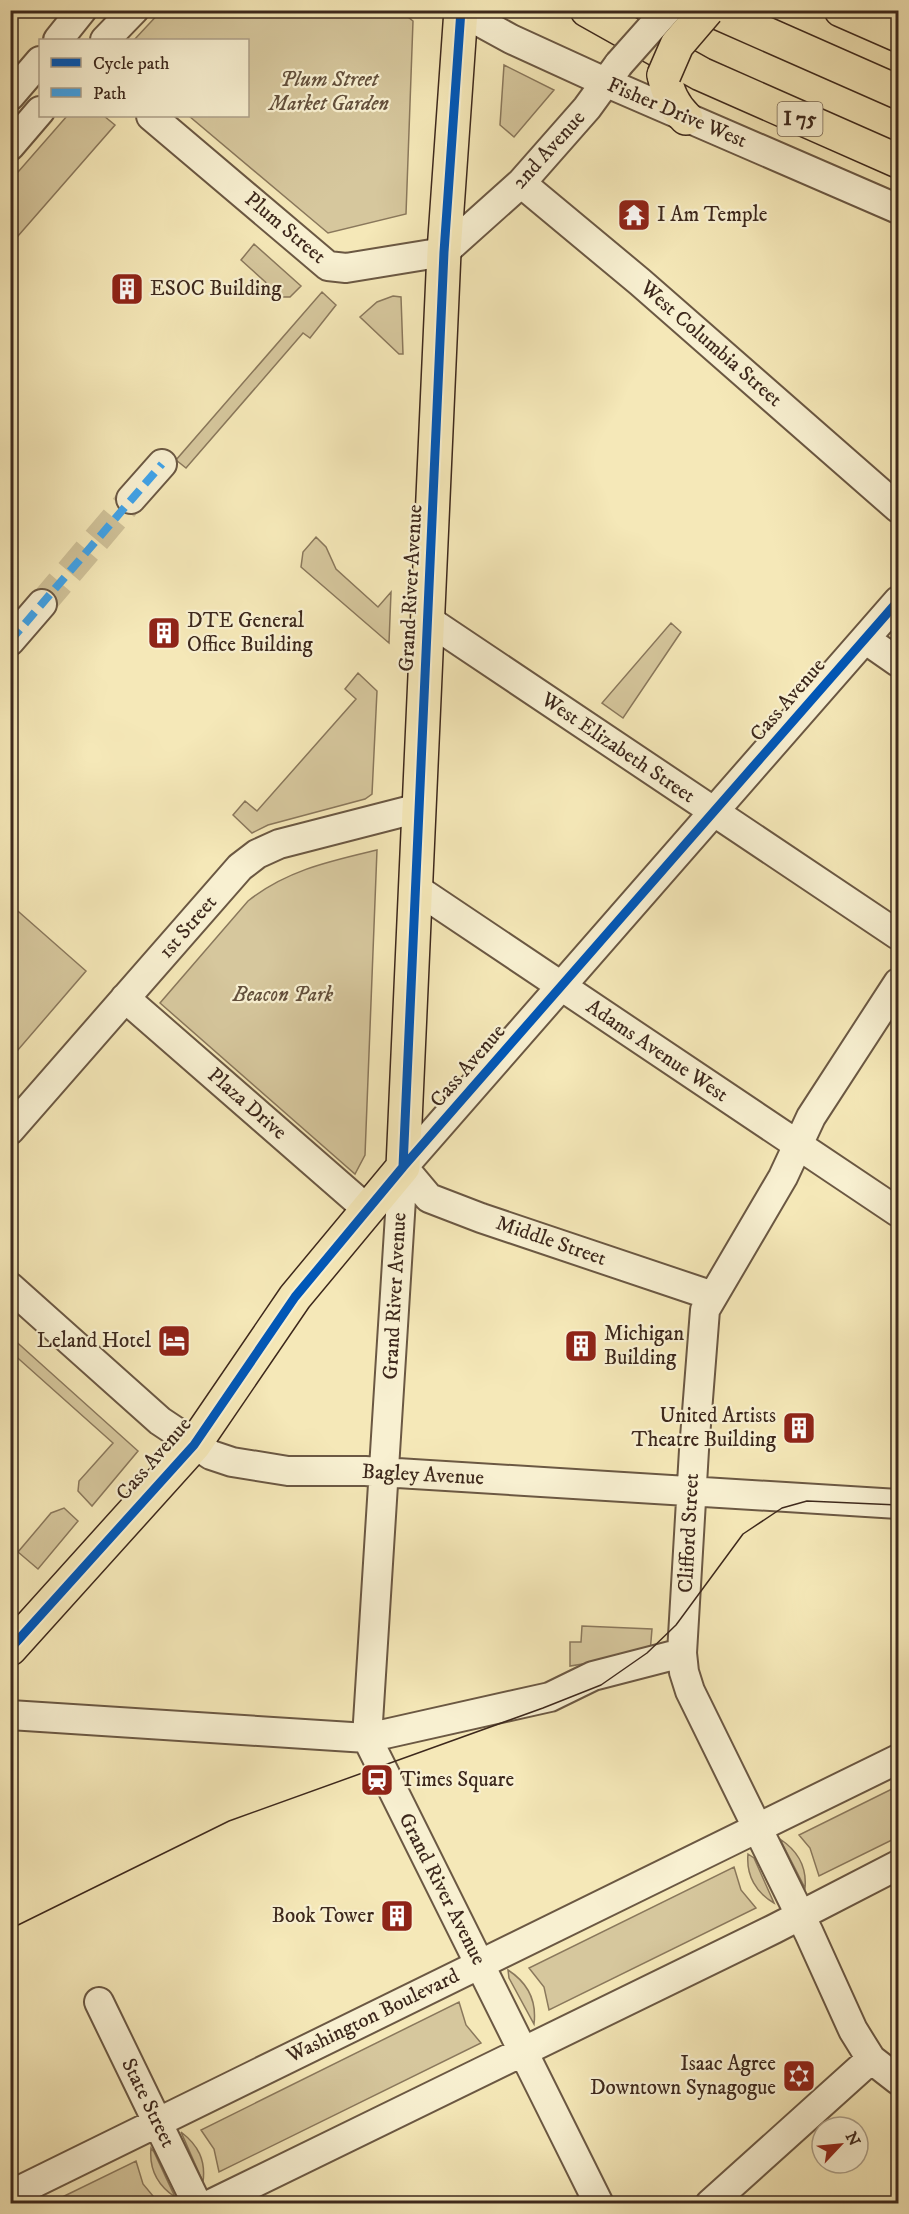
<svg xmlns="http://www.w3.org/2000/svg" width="909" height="2214" viewBox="0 0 909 2214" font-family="'IM FELL DW Pica',serif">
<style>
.green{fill:#d6c79d;stroke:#8a785c;stroke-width:1.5}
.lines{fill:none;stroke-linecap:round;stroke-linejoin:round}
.minor-tunnel{stroke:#d0c299;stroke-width:28;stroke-dasharray:28 14;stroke-linecap:butt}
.minor-casing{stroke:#6b5843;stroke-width:32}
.major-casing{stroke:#3d281c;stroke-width:36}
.highway-casing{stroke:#3d281c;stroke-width:36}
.minor{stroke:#f8f0d1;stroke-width:28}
.major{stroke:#f5e8b8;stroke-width:33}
.highway{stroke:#f5e8b8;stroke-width:33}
.tram{stroke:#3d281c;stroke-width:1.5}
.minor-bridge-casing{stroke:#6b5843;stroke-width:32;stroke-linecap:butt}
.highway-bridge-casing{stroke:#3d281c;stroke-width:36;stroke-linecap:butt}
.minor-bridge{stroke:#f8f0d1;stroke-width:28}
.highway-bridge{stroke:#f5e8b8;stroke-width:33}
.quiet{stroke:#3fa3ea;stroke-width:8;stroke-dasharray:15 8;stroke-linecap:butt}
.cycleway-casing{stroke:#f8f0d1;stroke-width:13}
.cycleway{stroke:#0057b8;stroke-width:9}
.labels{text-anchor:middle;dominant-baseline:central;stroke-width:4.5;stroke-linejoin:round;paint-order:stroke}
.shield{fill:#f8f0d1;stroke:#756452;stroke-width:1.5}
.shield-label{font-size:20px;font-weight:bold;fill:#3d281c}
.park-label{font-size:21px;font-style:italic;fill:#63503c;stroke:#f8f0d1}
.street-label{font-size:21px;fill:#3d281c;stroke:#f8f0d1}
.poi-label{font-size:21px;fill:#3d281c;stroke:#f8f0d1;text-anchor:start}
</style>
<rect width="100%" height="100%" fill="#f5e8b8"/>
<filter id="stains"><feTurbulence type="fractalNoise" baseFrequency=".00333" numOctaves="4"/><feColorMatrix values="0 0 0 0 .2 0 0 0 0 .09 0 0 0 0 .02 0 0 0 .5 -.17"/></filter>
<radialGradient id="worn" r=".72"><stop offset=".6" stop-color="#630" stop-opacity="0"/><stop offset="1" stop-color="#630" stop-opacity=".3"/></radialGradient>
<path class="green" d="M162,10H399L413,21L406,214L328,233L189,116H248V40H134Z
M504,65L554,90L514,137L500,125Z
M67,116H104L115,125L11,244V180Z
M254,244L301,286L290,297H282L241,260Z
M322,292L336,305L310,338L303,333L186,468L176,460Z
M393,296L401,297L403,354H399L360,317L377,302Z
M316,537L326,547L336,569L378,607L391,592L389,643L301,567L303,552Z
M671,623L681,632L623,718L602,703Z
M358,673L377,691L372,794L365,799L268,825L252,833L233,815L245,801L257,811L356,699L345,689Z
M377,850L365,1155L355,1174L160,1003L248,901C287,870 331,861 377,850Z
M11,905L86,971L11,1058Z
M11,1337L138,1451L92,1506L78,1491L79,1481L113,1443L11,1352Z
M64,1508L78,1521L38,1569L18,1552L51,1513Z
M582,1626L652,1629L650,1653L570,1666V1642H581Z
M898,1786V1837L819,1876L810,1848L799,1835Z
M780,1839C798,1851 807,1867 805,1888Z
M748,1854L754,1858L774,1903C756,1893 746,1875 748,1854Z
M734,1867L741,1890L756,1908L549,2010L544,1987L529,1968Z
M508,1970C528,1983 537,2000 534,2024L509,1978Z
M459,2002L466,2025L481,2043L219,2172L214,2149L201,2130Z
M181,2132C198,2145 206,2160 203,2182Z
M151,2148L154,2152L175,2197C157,2185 149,2169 151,2148Z
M136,2161L143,2184L158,2202L50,2203Z"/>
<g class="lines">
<path class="minor-tunnel" d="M42,604L131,499"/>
<g class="minor-casing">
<path id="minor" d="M458,10L511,39L605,82L898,209
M58,40L82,10
M105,40L134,10
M10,96L40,61
M151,116L328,266L346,268L444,252L521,183L587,108L619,64
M10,146L40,111
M521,183L640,282L898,508
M131,499L162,464
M428,620L898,935
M865,639L898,662
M10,641L42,604
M415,888L898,1212
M898,983L811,1117L783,1177L705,1310L694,1450L682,1653L684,1672L690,1691L809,1933L853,2030L871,2059L898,2080
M125,998L368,1210
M10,1130L240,867L257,854L279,844L419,808
M403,1167L367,1738L599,2204
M403,1167L898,601
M403,1167L429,1198L481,1218L713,1296
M10,1287L160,1421L211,1455L232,1462L288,1471H365L898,1504
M10,1715L367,1738L550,1697L593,1676L682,1653
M99,2002L197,2204
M10,2195L898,1759
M211,2204L774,1929L898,1865
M710,2204L871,2059"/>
</g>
<g class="major-casing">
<path id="major" d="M10,1649L194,1445L295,1297L403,1167L444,252L461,10"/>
</g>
<g class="highway-casing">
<path id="highway" d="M587,10L701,74L898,161
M712,10L898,92
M841,10L898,35
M664,75C668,93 673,105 686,118"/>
</g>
<use href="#minor" class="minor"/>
<use href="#major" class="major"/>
<use href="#highway" class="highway"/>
<path class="tram" d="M10,1929L229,1821L543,1708L601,1685L647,1653L676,1625L743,1534L782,1508L807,1501L898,1505"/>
<g class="minor-bridge-casing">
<path id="minor-bridge" d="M619,64L667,10"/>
</g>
<g class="highway-bridge-casing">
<path id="highway-bridge" d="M664,75L677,45L707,10"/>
</g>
<use href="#minor-bridge" class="minor-bridge"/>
<use href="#highway-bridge" class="highway-bridge"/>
<path class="quiet" d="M10,641L162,464"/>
<g class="cycleway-casing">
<path id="cycleway" d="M403,1167L444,252L461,10
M10,1649L194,1445L295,1297L403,1167L898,601"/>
</g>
<use href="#cycleway" class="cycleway"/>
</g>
<defs>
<g id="temple-square" transform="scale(1.725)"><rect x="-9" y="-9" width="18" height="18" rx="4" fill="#8f2418" stroke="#f8f0d1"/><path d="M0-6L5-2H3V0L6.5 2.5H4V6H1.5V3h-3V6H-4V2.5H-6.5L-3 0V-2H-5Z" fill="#fff"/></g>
<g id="building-square" transform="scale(1.725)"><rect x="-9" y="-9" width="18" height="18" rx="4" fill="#8f2418" stroke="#f8f0d1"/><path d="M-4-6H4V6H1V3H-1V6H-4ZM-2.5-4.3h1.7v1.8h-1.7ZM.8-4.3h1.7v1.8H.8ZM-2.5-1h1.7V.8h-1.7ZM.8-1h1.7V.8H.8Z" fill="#fff"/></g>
<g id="hotel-square" transform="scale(1.725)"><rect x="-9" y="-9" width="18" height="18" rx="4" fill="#8f2418" stroke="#f8f0d1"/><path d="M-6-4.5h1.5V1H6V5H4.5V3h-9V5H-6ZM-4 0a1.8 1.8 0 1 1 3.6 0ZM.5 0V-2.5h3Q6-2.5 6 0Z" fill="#fff"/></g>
<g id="station-square" transform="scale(1.725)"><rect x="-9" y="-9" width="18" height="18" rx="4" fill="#8f2418" stroke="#f8f0d1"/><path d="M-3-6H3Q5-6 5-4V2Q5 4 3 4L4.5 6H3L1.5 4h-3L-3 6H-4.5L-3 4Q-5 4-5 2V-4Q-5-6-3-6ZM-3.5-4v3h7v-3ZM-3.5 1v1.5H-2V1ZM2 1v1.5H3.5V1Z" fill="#fff"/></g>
<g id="synagogue-square" transform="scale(1.725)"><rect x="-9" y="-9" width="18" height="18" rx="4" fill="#8f2418" stroke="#f8f0d1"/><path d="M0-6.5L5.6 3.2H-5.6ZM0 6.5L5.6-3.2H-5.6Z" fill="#fff"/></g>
</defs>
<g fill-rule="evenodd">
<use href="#temple-square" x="634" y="215"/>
<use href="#building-square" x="127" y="289"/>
<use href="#building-square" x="164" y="633"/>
<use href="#hotel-square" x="174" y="1341"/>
<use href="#building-square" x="581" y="1346"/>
<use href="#building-square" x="799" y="1428"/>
<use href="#station-square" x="377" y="1780"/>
<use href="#building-square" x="397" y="1916"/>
<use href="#synagogue-square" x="799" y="2076"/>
</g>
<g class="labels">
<rect class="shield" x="777.5" y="102" width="45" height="34" rx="4.5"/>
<g class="shield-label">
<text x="800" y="119">I 75</text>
</g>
<g class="park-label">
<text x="329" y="80">Plum Street<tspan x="329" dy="24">Market Garden</tspan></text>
<text x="283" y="995">Beacon Park</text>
</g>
<g class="street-label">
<text transform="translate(677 113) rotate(23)">Fisher Drive West</text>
<text transform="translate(549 150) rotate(-48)">2nd Avenue</text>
<text transform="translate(285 228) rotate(40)">Plum Street</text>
<text transform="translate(711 344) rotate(41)">West Columbia Street</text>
<text transform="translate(411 588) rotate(-87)">Grand River Avenue</text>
<text transform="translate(788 700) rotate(-49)">Cass Avenue</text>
<text transform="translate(618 748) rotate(34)">West Elizabeth Street</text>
<text transform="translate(188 927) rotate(-49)">1st Street</text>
<text transform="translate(657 1051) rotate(34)">Adams Avenue West</text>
<text transform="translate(468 1066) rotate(-49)">Cass Avenue</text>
<text transform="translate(247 1104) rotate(41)">Plaza Drive</text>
<text transform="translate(551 1241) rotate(19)">Middle Street</text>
<text transform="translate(395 1296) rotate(-87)">Grand River Avenue</text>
<text transform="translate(154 1459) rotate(-49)">Cass Avenue</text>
<text transform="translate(423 1475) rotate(3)">Bagley Avenue</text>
<text transform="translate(689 1533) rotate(-87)">Clifford Street</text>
<text transform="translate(442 1889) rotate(63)">Grand River Avenue</text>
<text transform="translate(373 2016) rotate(-26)">Washington Boulevard</text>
<text transform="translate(148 2103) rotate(64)">State Street</text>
</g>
<g class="poi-label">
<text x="657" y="215">I Am Temple</text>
<text x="150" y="289">ESOC Building</text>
<text x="187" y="621">DTE General<tspan x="187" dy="24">Office Building</tspan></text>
<text x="604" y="1334">Michigan<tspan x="604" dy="24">Building</tspan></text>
<text x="151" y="1341" text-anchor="end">Leland Hotel</text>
<text x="776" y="1416" text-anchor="end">United Artists<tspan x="776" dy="24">Theatre Building</tspan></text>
<text x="400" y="1780">Times Square</text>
<text x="374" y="1916" text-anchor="end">Book Tower</text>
<text x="776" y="2064" text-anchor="end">Isaac Agree<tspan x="776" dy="24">Downtown Synagogue</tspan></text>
</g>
</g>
<rect width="909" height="2214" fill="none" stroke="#f5e8b8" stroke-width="36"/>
<rect x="12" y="12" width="885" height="2190" fill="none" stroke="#3d281c" stroke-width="3"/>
<rect x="18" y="18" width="873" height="2178" fill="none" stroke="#3d281c" stroke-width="1.5"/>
<rect x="39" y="39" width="210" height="78" fill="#f8f0d1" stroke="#ada089" stroke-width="1.5"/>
<rect x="51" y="58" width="30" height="9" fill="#0057b8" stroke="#ada089" stroke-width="1.5"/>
<text x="93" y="69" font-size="18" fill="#3d281c">Cycle path</text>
<rect x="51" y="88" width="30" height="9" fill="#3fa3ea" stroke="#ada089" stroke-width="1.5"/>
<text x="93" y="99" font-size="18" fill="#3d281c">Path</text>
<g transform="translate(840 2145) rotate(64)"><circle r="28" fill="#f8f0d1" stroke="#ada089" stroke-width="1.5"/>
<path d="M0-4.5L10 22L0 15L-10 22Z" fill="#8f2418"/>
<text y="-9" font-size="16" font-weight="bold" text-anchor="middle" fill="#3d281c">N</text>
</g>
<rect width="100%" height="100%" filter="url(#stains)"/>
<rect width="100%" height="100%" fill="url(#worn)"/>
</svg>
